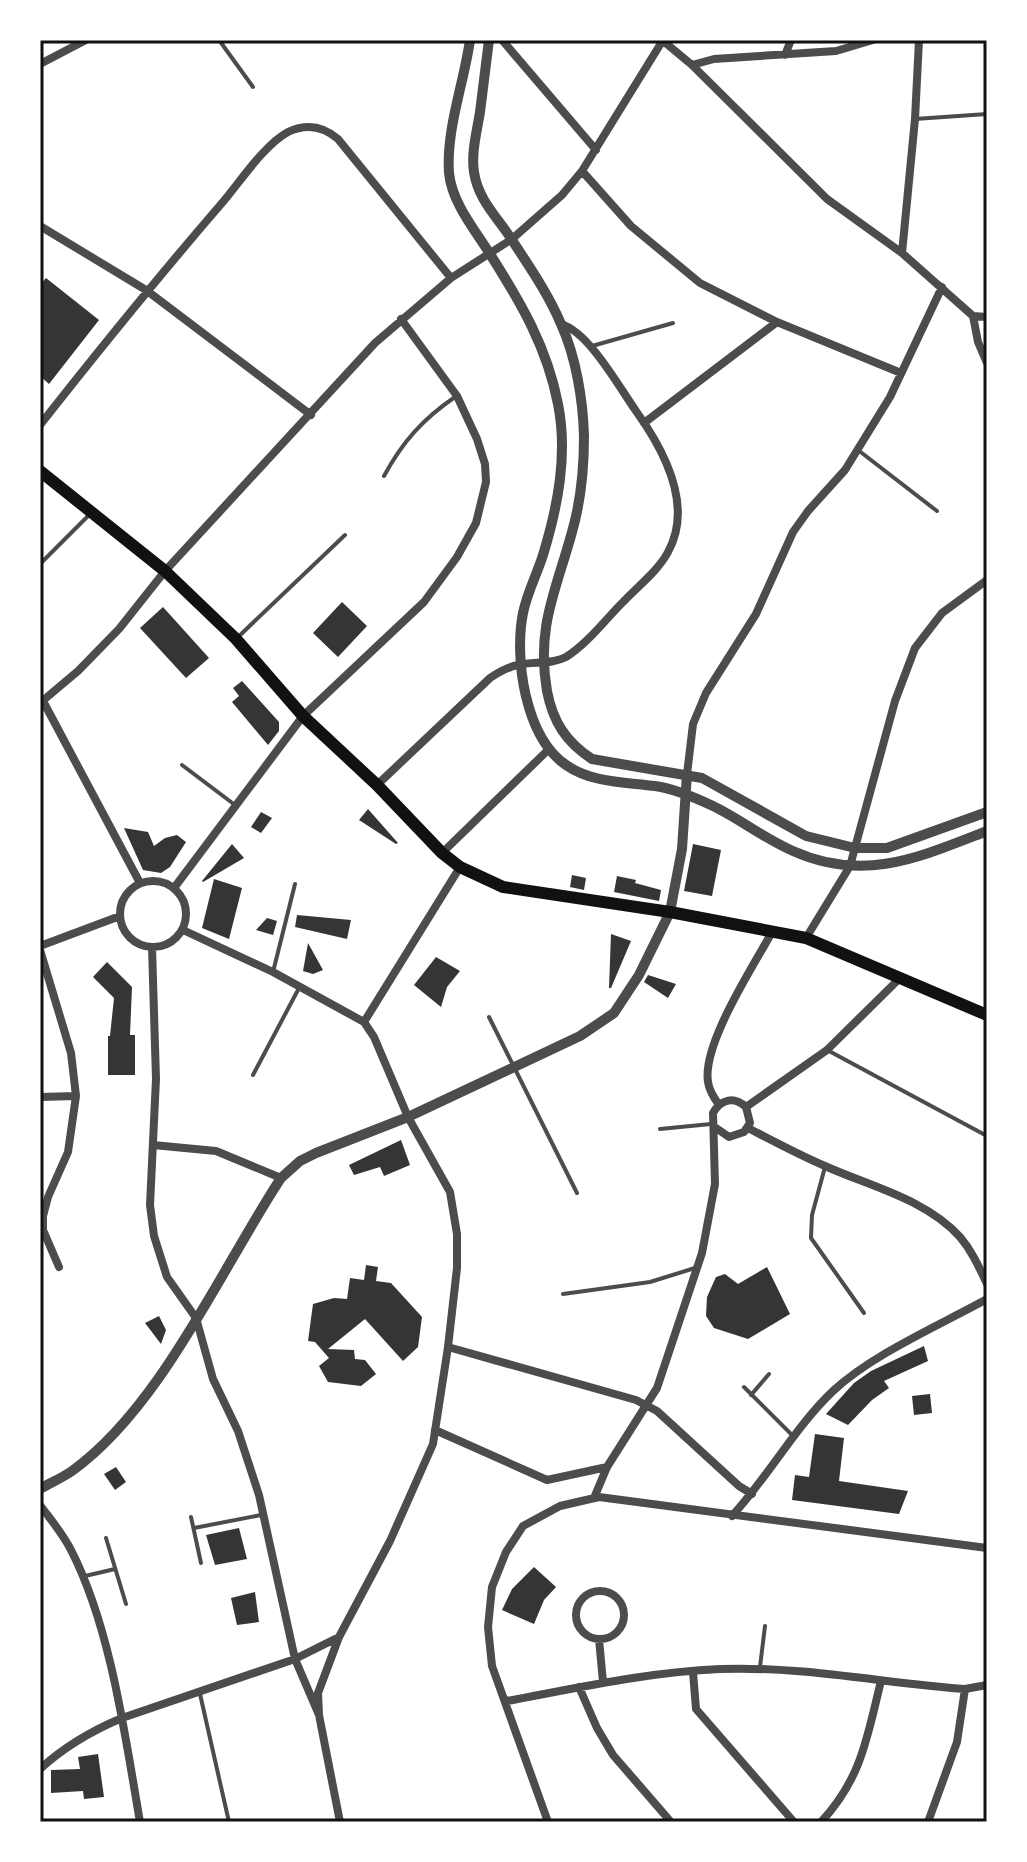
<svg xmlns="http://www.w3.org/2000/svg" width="1027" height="1862" viewBox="0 0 1027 1862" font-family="'Fira Sans Condensed',sans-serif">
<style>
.building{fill:#353535}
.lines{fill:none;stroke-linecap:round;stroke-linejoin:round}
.service{stroke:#4c4c4c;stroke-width:4}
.minor{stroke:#4c4c4c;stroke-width:8}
.tertiary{stroke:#4c4c4c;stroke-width:10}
.primary{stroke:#111;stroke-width:12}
.neatline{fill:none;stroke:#111;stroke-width:3}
</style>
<rect width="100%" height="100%" fill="#fff"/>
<path class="building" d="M46,278L99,320L49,384L40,376V285Z
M342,602L367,626L338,657L313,633Z
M163,607L209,658L186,678L140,628Z
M242,681L279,722V731L268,745L232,702L239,696L233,688Z
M368,809L398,843L396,844L359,820Z
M261,812L272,818L261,833L251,827Z
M124,828L148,832L154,846L165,838L177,835L186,842L170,867L161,873L143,870Z
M232,844L244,858L203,882L202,881Z
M693,844L721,850L712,896L684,891Z
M572,875L586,878L584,890L570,887Z
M617,876L636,880L635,883L661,890L659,901L614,892Z
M214,879L242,888L229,939L202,928Z
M297,915L351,920L347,939L295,927Z
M267,918L277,921L273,935L256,930Z
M611,934L631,941L611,988H609Z
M308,943L323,970L313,974L303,971Z
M436,957L460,971L447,987L441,1007L414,985Z
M107,962L132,987L130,1035H135V1075H108V1036H110L114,998L93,977Z
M648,975L676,984L668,998L644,982Z
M401,1140L410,1165L384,1176L380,1167L354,1175L349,1165Z
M366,1265L378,1267L376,1281L391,1283L422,1317L418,1347L403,1361L365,1319L328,1349L354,1350L355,1359L365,1360L376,1374L361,1386L328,1382L319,1366L329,1358L315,1342L308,1341L313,1304L334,1298L347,1299L350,1278L364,1280Z
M767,1267L790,1314L748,1339L714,1328L706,1316L707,1297L716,1277L725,1274L738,1284Z
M159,1316L166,1330L161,1344L145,1323Z
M924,1346L928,1361L884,1381L889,1388L872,1400L848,1425L826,1414L854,1383L871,1371Z
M930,1394L932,1413L914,1415L912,1396Z
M815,1434L844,1438L839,1481L908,1491L899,1514L792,1500L795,1475L809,1477Z
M116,1467L126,1482L115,1490L104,1474Z
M239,1528L247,1559L215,1565L206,1535Z
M534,1567L556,1587L544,1600L534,1624L502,1610L512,1589Z
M255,1592L259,1622L237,1625L231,1598Z
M98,1754L104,1797L84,1799L83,1791L51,1793V1770L80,1769L78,1757Z"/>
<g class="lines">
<path class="service" d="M219,40L253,87
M915,119L987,114
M592,346L673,323
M858,450L937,511
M384,476C403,441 423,419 455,397
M40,564L90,514
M237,638L345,535
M182,765L235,805
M273,972L295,884
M489,1017L577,1193
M829,1051L987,1136
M253,1075L299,988
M660,1129L711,1124
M825,1167L812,1215L811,1238L864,1313
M563,1294L650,1282L695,1268
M744,1387L793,1436
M751,1395L769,1374
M191,1517L201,1563
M194,1528L261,1515
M106,1538L126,1604
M85,1576L115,1569
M760,1667L765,1626
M200,1694L229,1822"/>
<path class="minor" d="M502,40L596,150
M662,40L692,65L827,199L902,253L973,316L987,317
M785,55L791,40
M40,64L86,40
M692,65L714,59L836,51L873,40
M582,171L631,226L700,283L777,322L901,373
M40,226L146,290L311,415
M902,253L915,119L919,40
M973,316L978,342L987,363
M644,423L777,322
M40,425C99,350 159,276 222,203C240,182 264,145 288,132C307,123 323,126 338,139L451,278
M43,701L140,883
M40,703L78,671L119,629L165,571L375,343L451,278L512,239L562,195L582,171L663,40
M687,774L693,724L706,693L756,614L793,532L808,511L845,470L890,397L942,287
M377,785L490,678C499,672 507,667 518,665C533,661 551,665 566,657C587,644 605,620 623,602C638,586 658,571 668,552C694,505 664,450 636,411C619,387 589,332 561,324
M442,853L549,749
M120 914a33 33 0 1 1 66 0a33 33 0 1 1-66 0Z
M174,888L303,716L424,602L457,557L476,523L486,482L485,464L477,439L457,396L401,319
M183,930L273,972L364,1022L374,1037L408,1117L450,1192L457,1234V1268L448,1347L433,1444L390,1541L339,1637L318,1693L319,1715
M806,938L850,866L895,701L915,648L942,613L987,580
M40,946L120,916
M152,947L156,1079L150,1205L154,1236L167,1277L196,1318L213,1379L238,1431L259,1495L295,1659L319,1715L340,1822
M40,950L71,1053L76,1096L68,1152L48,1197L43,1216V1230L59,1267
M364,1022L460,867
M40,1097L76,1096
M719,1105C714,1098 709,1090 708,1082C702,1044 753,967 772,932
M746,1107L827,1050L899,979
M748,1128C773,1141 799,1155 825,1166C869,1186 926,1199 960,1237C972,1251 979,1267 987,1284
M153,1145L216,1151L281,1178
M448,1347L636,1400L657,1411L739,1486L752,1494
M435,1430L547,1480L607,1467
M594,1498L607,1467L657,1388L702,1253L715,1184L713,1113C721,1099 734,1096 746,1107L750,1123L744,1132L729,1137L716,1128
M40,1505C51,1520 63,1534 71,1550C111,1628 125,1736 140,1822
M732,1516C768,1477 795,1427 833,1391C873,1354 938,1326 987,1299
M576 1615a24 24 0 1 1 48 0a24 24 0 1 1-48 0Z
M599,1639L603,1682
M693,1672L696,1709L794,1822
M579,1687L597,1728L613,1755L671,1822
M507,1701C577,1688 648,1672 720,1669C801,1666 884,1683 965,1689L987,1685
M40,1769C65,1746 91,1731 122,1718L295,1659L339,1637
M548,1822L492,1666L488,1627L492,1587L506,1552L523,1526L560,1506L599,1497L987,1548
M821,1822C862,1778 867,1737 881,1681
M928,1822L957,1742L965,1689"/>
<path class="tertiary" d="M470,40C464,83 446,129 449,173C452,203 475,230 490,254C521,303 547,347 558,404C568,454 558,506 543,555C537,574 527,593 523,613C514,658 525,737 566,765C592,783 625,782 655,786C675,789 694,797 713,806C740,819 765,839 793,851C864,883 920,857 987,831
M489,40C486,64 483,88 480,112C477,131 471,153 474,172C478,200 498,218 512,240C529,266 549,295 561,324C576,357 583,400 584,436C584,468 581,501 572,532C556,591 536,627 547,691C553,722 566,742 592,759L702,778L806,836L855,848H887L987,812
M40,1489C50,1483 62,1478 72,1471C161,1407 221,1269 281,1178L300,1161L316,1153L408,1117L580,1036L614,1013L639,975L670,912L682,849L687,774"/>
<path class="primary" d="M40,471L165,571L236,639L303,716L377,785L442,853L460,867L503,887L670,912L806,938L987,1015"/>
</g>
<rect width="1027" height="1862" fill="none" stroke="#ffffff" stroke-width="84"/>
<rect x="42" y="42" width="943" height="1778" class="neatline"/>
</svg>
